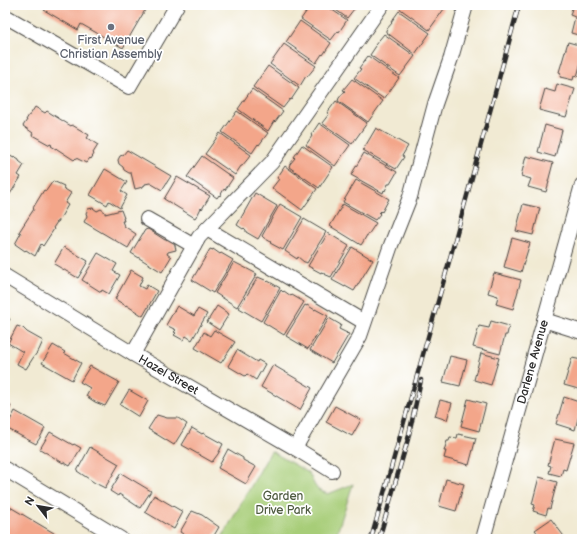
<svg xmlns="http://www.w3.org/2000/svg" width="587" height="544" viewBox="0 0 587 544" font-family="'Balsamiq Sans',sans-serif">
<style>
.green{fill:#a7cd78;stroke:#697c52}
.building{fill:#f3a68a}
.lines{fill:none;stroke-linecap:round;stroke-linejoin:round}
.minor-casing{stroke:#494844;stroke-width:16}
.minor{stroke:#fff;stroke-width:14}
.rail-casing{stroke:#2b2b2b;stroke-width:4.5}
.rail{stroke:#fff;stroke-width:3;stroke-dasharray:9;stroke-linecap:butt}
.worship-dot{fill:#6b7280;stroke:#fff;stroke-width:1.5}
.labels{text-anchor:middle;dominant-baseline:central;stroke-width:3.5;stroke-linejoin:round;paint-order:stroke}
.worship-label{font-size:12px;fill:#5b616d;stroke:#fff}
.street-label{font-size:12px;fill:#2b2b2b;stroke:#fff}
.park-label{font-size:12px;fill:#505c42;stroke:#fff}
</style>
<rect width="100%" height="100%" fill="#fff"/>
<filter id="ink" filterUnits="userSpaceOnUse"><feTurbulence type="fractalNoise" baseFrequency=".025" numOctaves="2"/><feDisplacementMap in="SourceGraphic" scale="8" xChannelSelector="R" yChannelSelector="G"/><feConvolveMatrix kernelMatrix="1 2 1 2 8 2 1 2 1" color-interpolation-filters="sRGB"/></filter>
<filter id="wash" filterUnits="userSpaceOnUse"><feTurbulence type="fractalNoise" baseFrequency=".012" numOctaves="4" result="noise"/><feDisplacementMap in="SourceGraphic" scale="16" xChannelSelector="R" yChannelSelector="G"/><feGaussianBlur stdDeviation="0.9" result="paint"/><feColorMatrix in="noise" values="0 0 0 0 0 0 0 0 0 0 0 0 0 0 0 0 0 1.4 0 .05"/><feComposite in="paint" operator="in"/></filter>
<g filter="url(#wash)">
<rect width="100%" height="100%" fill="#f1ead3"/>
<path class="green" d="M271,451L309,473L314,484L318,490L328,494L353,484L335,539H221Z"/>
<g id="blocks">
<path class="building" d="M47,5H148L123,48L81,24L78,30L44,10Z
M311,5H325L347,20L339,32L338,31L331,40L301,19Z
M329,5H358L355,9H354L347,18Z
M400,5H438L444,9L429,30L399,8L401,6Z
M573,5H582V36L571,33L575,17L570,15Z
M399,11L430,33L415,54L386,32V30L392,23L391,22Z
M300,21L331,43L323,55L322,54L316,63L286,42Z
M384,34L415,56L400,76L370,55L376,46L375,45Z
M568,42L582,46V58L577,77L574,76L573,80L560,77L561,73L559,72Z
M284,44L316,66L307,77L306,76L300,86L270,64Z
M368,56L399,78L384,99L354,78L361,69L359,68Z
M268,66L299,88L291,100L290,99L283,108L253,87Z
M352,79L383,101L368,122L338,101L339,98L345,91L343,90Z
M557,84L575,89L566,117L539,110L545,89L555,92Z
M252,89L283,111L275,122L274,121L268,131L238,109Z
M336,101L367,123L352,144L322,123L329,114L327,113Z
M35,107L45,113L47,111L71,126L72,125L89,135L87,138L98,145L93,153L94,154L91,159L90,158L86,163L76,158L74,160L57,149L56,148V149L51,146L52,145L50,144V145L32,135L33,133L23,126L27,120H26L29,115H30Z
M237,111L268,133L259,145L258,144L252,153L222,132Z
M319,123L350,145L335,166L306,145L312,136L311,135Z
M545,125L562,130L555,157L538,152Z
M376,128L408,146L402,156L404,157L396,169L363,150Z
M220,133L251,155L242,166H241L235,175L205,154Z
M302,145L333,167L319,188L289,167L290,164L295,158L294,157Z
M127,150L171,176L162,190L150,183L145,184V185L143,186V187L135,189L131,173H129L124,170L123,167L119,164L118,160L120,156L123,155Z
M5,153L12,157L14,158V157L19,160V161L24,165L18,175L21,177L10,194H9L7,200L5,199Z
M364,153L397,172L390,184H388L385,191L384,190L383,193L351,175Z
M202,156L233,178L225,190L224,189L220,196L219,195L217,198L187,177Z
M526,156L553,163L548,182H549L546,192L528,187L531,179L521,176Z
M285,166L317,189L302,210L272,188L279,179L277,178Z
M105,169L127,182L121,191L127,195L120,208L109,201L107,205L90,195Z
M177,177L210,196L202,209L201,208L197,216V215L195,218L164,199Z
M356,180L389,199L382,212L381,211L379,213L380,214L375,220L343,202Z
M53,181L64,186L63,188L71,193L65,203L68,205L58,222H57L53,228L54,229L43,246L41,244L35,256L26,250L25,251L15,244L21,233L19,232L30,215L34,209L33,208L44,190L46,191Z
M255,193L277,206L258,239L246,232V230L244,228L243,229L237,225Z
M280,204L302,217L283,250L270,243L271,242L264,238L262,236Z
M343,204L376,223L368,235H367L363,242L361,245L330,226Z
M523,204L540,208L533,235L516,231Z
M93,208L97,211L101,209L105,212V214L121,210L124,218H123L124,221H122L124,226L136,234L128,248L84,222L87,216L86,213L88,209Z
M304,219L326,232L307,263L305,262H304L298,257L297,259L285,251Z
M148,229L165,240L173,238L174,241L176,250L168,252L167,254L171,257L162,272L131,253L145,230Z
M328,233L349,246L331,277L324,274V273L321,272V273L308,266Z
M512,238L530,243L521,272L504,267Z
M64,247L88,261L78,278L54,264Z
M352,247L373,260L354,291L345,286V287L332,280Z
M210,249L213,250V249L220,254L221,253L233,260L213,293L192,280Z
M98,253L117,264L113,271L120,275L109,294L102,290L101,292L82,280Z
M234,262L257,274L237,307L215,293Z
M131,270L143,277L139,286L145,289L147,285L157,291L143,316L126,305V306L115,299Z
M494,273L521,280L513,309L496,304L498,296L488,293Z
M258,277L265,280L267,282L268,281L280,288L261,321L239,308Z
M281,290L283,292L284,291L291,296L292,295L304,302L284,335L263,322Z
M305,305L307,306V305L315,310V309L328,316L308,349L286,336Z
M177,306L194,316L198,309L207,314L192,340L186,336L183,340L174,335L176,333L174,332L176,330L166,325Z
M217,306L229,314L219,330L207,322Z
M5,316L10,319L5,327Z
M329,318L341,325L339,329L347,333H346L349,334L332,363L310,350Z
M491,321L509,326L507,335H505L500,354L473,347L479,326L489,328Z
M17,326L23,328L27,332L43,341L39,350L33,358L26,369L17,364L23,352L8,343Z
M214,330L235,342L221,363L195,348L204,332L210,336Z
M53,345L65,352L64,353L81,363L72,380L42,363Z
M237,350L257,362L258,360L265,364L256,380L247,374L245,376L228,366Z
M481,353L499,358L491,385L474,380Z
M450,356L467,360L460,386L443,382Z
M572,358L582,360V390L564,385Z
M273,365L312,388L300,410L261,387Z
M90,366L119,382L105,406L95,402L86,396L90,388L80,382Z
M129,390L148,401L139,417L120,405Z
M564,397L582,403L575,430L556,424Z
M468,399L486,404L479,431L461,426Z
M440,400L452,403L447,420L435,416Z
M5,403L11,406L5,418Z
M335,406L361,420L352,436L326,422Z
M15,411L45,428L41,436L36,444L6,428Z
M157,415L167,418H178L187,424L174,445L148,429Z
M192,428L202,434L203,433L223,444L218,454L212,462L182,445Z
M50,432L73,445L74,444L81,448L70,466L63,462V463L40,449Z
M458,434L476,438L469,465L444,458L446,451H444L447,441H449L450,437L457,438Z
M555,439L574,443L566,470L563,469L561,476L549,473L551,466L548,465Z
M90,447L119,464L105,488L95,483L77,471Z
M228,449L243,458V460L256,467L246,484L218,468Z
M121,473L151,491L140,508L119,494L118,496L110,491Z
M539,477L557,482L550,509L548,508L546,515L533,511L535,505L532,504Z
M446,479L464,484L456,511L439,506Z
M154,495L183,512L174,529L145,512Z
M5,504L64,539H5Z
M192,511L202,515L219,527L212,539L189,538L180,532Z
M551,519L566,539H542L535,530Z"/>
</g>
</g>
<g filter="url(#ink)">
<use href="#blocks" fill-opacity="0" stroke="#494844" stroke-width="1"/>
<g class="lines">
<g class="minor-casing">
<g id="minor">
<path d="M5,16L129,87L177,5"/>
<path d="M147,219L194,246"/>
<path d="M207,229L364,322"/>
<path id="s1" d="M5,276L133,354L295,448L332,471"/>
<path d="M544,320L582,332"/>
<path d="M133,354L199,237L272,162L382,5"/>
<path d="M295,448L360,336L391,245L410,197L435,104L451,58L466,5"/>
<path d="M5,469L121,539"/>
<path id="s2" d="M483,539L582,185"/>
</g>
</g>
<use href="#minor" class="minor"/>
<g class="rail-casing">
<path id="rail" d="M371,539L444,280L519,5
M379,539L408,439L421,380"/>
</g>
<use href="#rail" class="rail"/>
</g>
</g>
<circle class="worship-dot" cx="111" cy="27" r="4"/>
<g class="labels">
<g class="worship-label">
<text x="111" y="40">First Avenue<tspan x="111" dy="14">Christian Assembly</tspan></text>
</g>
<g class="street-label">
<text stroke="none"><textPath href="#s2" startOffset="184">Darlene Avenue</textPath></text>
<text stroke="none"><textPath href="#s1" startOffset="191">Hazel Street</textPath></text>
</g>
<g class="park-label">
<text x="283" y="496">Garden<tspan x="283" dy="14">Drive Park</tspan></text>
</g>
</g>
<rect width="587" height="544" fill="none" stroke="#fff" stroke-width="20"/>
<g transform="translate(38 506) rotate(301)" stroke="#ffffff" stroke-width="3" paint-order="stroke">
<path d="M0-3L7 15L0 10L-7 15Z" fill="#2b2b2b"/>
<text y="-6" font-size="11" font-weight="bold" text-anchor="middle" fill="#2b2b2b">N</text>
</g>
</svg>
